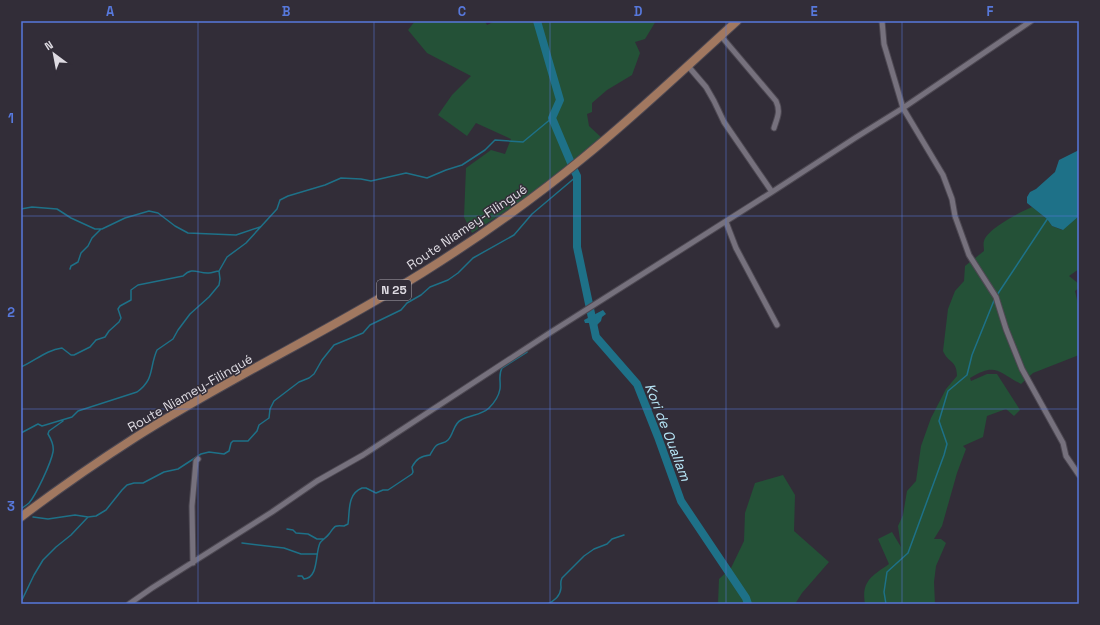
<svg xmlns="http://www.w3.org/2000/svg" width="1100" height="625" viewBox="0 0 1100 625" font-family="'Space Grotesk',sans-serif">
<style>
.green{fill:#245137}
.water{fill:#1e7188}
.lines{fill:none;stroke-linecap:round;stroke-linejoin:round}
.stream{stroke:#1e7188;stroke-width:1.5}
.river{stroke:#1e7188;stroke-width:8}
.street-casing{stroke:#4d4852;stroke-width:7}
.primary-casing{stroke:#4d4852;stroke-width:10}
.street{stroke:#76717d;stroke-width:5}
.primary{stroke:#a17860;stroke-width:8}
.grid{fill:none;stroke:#5778db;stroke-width:1;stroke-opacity:0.55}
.labels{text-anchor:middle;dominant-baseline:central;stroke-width:3;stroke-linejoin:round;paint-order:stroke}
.shield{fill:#322d38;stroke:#aaa7af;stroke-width:1}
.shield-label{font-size:12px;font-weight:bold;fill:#dedbe2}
.street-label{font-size:13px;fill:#dedbe2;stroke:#322d38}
.water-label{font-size:14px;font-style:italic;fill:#b7e6f7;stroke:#322d38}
.neatline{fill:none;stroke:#5778db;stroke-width:1.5}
.grid-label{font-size:13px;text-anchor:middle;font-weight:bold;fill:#5778db}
</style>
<rect width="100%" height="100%" fill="#322d38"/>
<path class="green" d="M415,21H485L487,25L495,21H656L645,39L635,42L640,53L632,75L607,90L592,103V112L587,114L589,126L602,138L529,196L472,233L464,217L466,168L491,150L505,154L511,139L476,123L467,136L438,115L452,95L471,76L427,53L408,30Z
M1032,207L1047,219L1052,226L1062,230L1079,216V269L1069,276L1079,284V288L1075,291L1079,308V355L1033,373L1021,384C998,372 996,362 970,378L971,381L987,374H997L1020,410L1014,416L1006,409L987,416L983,437L963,446L966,449L957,473L942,526L934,539H941L946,543L936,566L934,582L935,604H865C861,581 872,576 889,564L878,539L892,532L901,547L898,526L903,515L907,491L916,481L921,446L931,418L946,389L957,376C957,360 948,363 943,351L948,309L955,291L964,281L965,266L984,251C984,248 983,244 984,241C987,229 1020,212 1032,207Z
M783,475L795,495L794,531L829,562L802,593L795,604H718L719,579L731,568L744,541L745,513L755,483Z"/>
<path class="water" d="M1079,150V216L1063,230L1052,226L1047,219L1027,203V197L1030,192L1036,189L1055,172L1059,160Z
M603,310L606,314L602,317L601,321L597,325L593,323H585L584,320Z"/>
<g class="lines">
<path class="stream" d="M21,209L32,207L57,209L71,218L95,229H102L125,218L149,211L158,213L175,226L188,233L236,235L260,227
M70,269L71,266L78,262L81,253L88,246L92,238L101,229
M997,295L1048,218
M21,367C35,361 46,350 62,348L71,355H74L90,347L96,340L105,337L109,331L119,322L121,318L118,309L120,306L131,300V290L138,285L183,276C193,266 198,274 209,273C212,273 216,271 219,271
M21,433L38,424L42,426L72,417L78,411L137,392C155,379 149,368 157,350L173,339L178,330L190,314L209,297L219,285L220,279L219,271L227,257L246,243L277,209L280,200L288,196L325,185L341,178L361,179L371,181L406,173L427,178L446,170L462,165L485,150L495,140L523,142L552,118
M21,509C23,507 27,505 29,503C36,495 51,463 53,452C54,447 51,439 48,434L49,431L63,421
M33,517L48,519L75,515L88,517L96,516L106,510L122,490L127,485L134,483H143L164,472L178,469L201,454L209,452L224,454L229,451L231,443L233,441H248L257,431L259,425L269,418L270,409L274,401L299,382L309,378L314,374L322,360L334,345L363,333L370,325L401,310L407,303L421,295L430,287L448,280L458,273L473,258L514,235L532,214L577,176
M287,529L293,530L296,533L308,534L317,539H324
M242,543L284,548L301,554H317
M298,576H302L304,579C319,578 315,553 320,543C322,540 327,537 329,534C335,526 334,525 344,526L348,524C350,511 347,494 362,488H366L376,493L383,490H388L412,474L413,472L412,467C416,459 421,456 430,455C432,452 434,447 437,445C441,443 445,443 448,440C454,434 453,424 461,420C470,415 482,415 489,408C494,403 499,395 500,389C501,381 498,375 502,368L527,352
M21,602L34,575L43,560L56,547L71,535L88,517
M548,604C554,600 560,597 561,588C561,584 560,582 562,578L584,556L594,549L607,544L612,539L624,535
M886,604L884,592L887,572L908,553L944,455L947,444L939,421L948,391L967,375L972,355L995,298"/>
<path class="river" d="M537,21L560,100L552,118L571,163
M574,170L577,176V247L596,337L637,384L658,437L681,501L746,598L748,604"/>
<g class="street-casing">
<path id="street" d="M882,21L884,44L903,108L943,175L952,199L955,216L969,255L996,297L1006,329L1022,369L1063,443L1066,456L1079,475
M721,36L776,101C781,112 777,118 774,128
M688,66L706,87L714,101L724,122L772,192
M726,222L736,248L777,325
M193,563L192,506L196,461L198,459
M129,604L152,588L272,512L317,481L363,455L548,334L772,192L855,138L903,108L1031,21"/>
</g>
<g class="primary-casing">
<path id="primary" d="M21,517C58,489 97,462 136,437C229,378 329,331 422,273C478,238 532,200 583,158C636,115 686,67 737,21"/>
</g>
<use href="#street" class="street"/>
<use href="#primary" class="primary"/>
</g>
<path class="grid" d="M198,21V604M374,21V604M550,21V604M726,21V604M902,21V604M21,216H1079M21,409H1079"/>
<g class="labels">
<rect class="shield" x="377" y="280" width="34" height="20" rx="3"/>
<g class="shield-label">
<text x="394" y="290">N 25</text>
</g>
<g class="street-label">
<text transform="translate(467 227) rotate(-34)">Route Niamey-Filingué</text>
<text transform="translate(190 393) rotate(-30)">Route Niamey-Filingué</text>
</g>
<g class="water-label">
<text transform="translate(668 432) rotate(69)">Kori de Ouallam</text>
</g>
</g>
<rect width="1100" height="625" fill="none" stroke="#322d38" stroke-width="44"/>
<g transform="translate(54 54) rotate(328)" stroke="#322d38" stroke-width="3" paint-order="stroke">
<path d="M0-3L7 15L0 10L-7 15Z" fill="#dedbe2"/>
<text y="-6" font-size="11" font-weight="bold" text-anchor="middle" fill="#dedbe2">N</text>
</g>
<rect x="22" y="22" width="1056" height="581" class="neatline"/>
<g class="grid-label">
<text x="110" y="16">A</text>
<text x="286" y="16">B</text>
<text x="462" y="16">C</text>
<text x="638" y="16">D</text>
<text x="814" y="16">E</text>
<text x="990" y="16">F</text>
<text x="11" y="123">1</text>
<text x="11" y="317">2</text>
<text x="11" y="511">3</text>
</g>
</svg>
